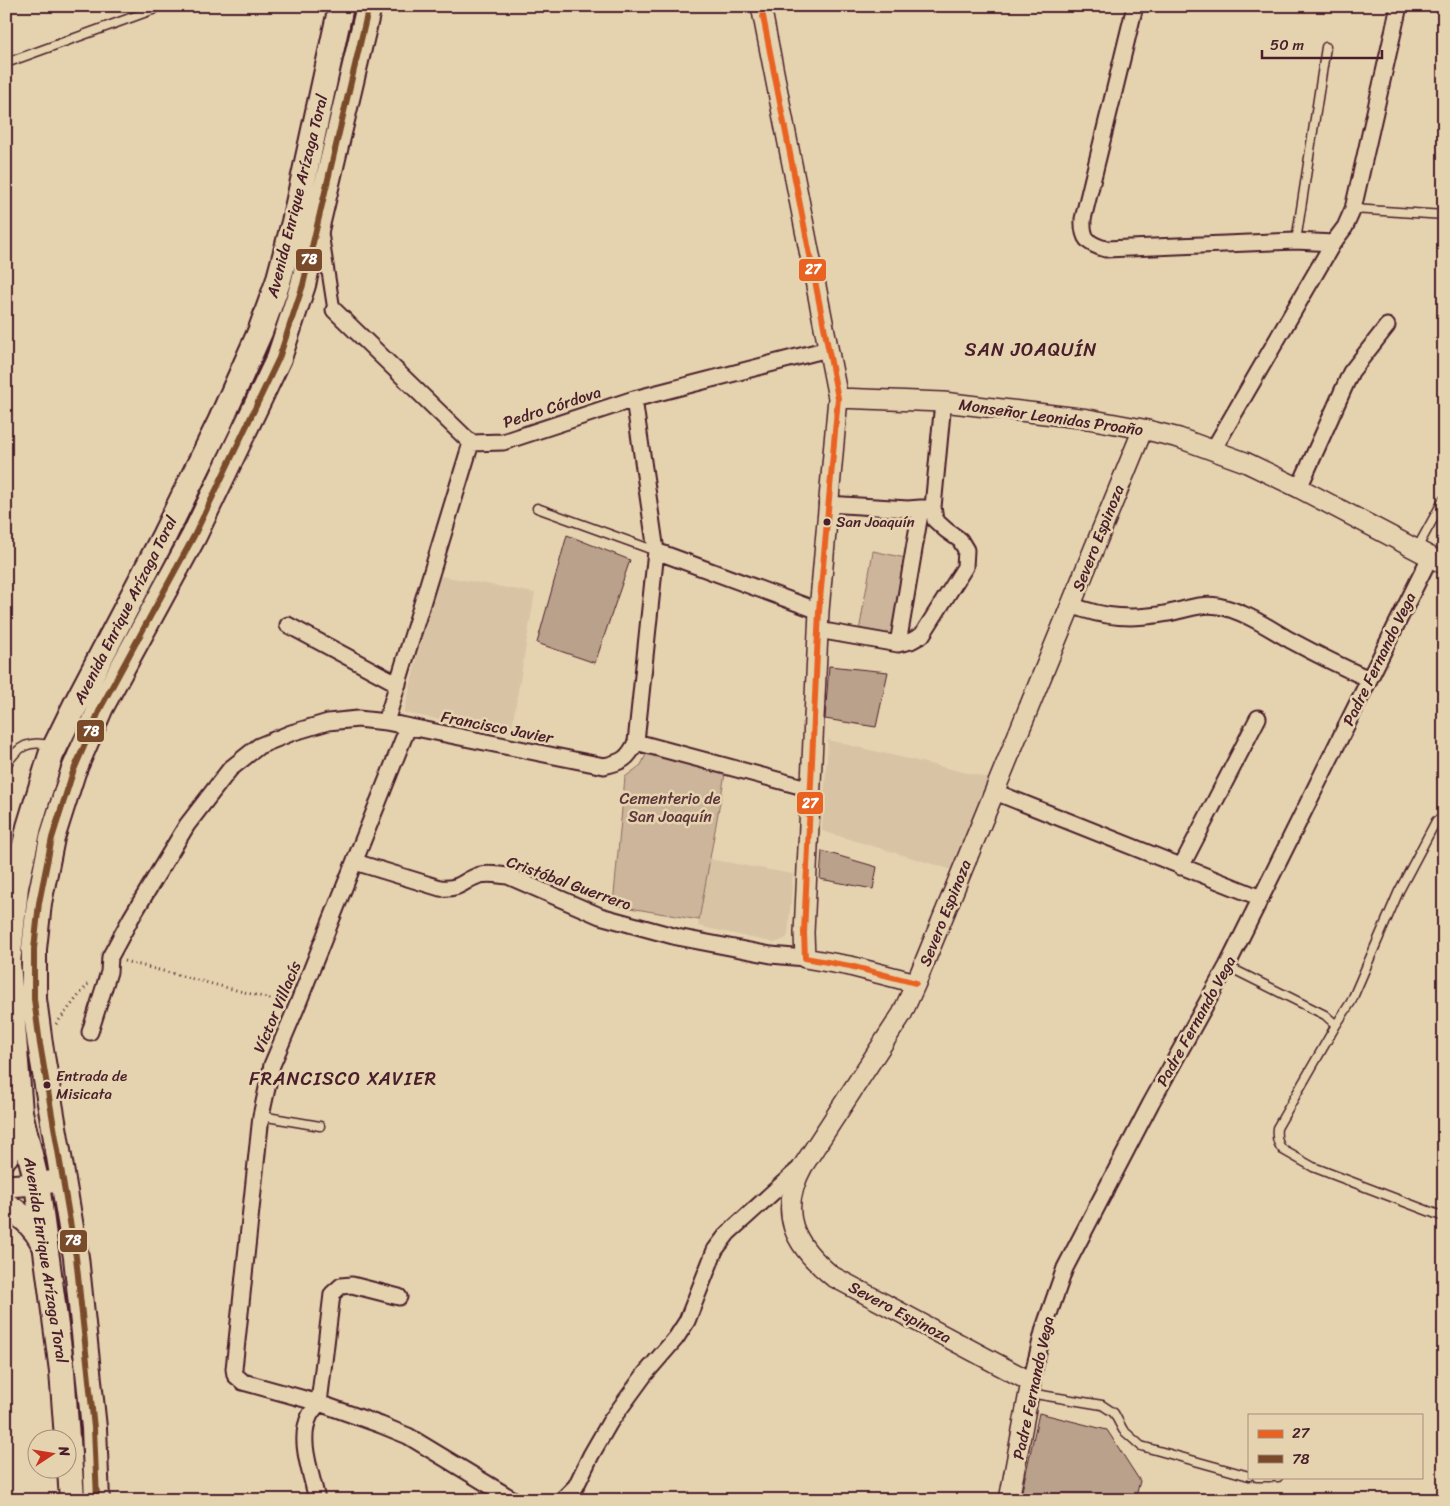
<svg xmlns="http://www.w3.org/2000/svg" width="1450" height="1506" viewBox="0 0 1450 1506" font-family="Sriracha,sans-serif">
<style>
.built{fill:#d8c4a5}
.green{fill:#ccb59a;stroke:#8b6a62}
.building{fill:#baa18b;stroke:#4a1f2b}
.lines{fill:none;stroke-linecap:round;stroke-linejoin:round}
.service-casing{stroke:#4a1f2b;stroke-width:11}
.pedestrian-casing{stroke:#4a1f2b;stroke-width:15}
.minor-casing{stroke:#4a1f2b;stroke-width:19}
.tertiary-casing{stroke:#4a1f2b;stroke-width:22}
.secondary-casing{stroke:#4a1f2b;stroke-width:25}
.primary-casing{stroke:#4a1f2b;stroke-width:28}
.path{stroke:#4a1f2b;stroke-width:3;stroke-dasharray:1 4;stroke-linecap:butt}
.service{stroke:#e5d3b0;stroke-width:8}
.pedestrian{stroke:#e5d3b0;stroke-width:11}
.minor{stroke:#e5d3b0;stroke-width:15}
.tertiary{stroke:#e5d3b0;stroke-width:19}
.secondary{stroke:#e5d3b0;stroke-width:21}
.primary{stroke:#e5d3b0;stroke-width:24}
.bus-1-casing{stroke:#e5d3b0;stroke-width:10}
.bus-2-casing{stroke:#e5d3b0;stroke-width:10}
.bus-1{stroke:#ea6222;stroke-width:6}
.bus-2{stroke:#7a4b2a;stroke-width:6}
.bus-dot{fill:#4a1f2b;stroke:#e5d3b0;stroke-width:2}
.labels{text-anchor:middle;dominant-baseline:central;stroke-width:5;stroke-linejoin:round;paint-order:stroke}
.bus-label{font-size:15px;fill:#4a1f2b;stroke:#e5d3b0;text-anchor:start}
.street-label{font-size:16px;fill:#4a1f2b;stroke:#e5d3b0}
.park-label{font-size:16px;fill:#5e363c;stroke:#e5d3b0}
.quarter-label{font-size:19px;letter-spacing:1px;fill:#4a1f2b;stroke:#e5d3b0}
.line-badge{stroke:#e5d3b0;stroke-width:2}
.badge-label{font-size:14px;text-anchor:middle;font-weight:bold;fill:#fff}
</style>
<rect width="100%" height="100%" fill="#e5d3b0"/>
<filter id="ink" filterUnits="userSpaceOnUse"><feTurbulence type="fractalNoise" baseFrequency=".02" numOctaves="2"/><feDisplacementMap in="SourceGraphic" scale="10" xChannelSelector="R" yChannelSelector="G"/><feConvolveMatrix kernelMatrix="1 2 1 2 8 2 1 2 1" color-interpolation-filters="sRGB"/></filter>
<g filter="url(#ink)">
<path class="built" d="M436,575L535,593L511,733L404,713Z
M828,740L993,779L956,871L822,831Z
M709,859L793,874L788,936L785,939L775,943L698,926Z"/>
<path class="green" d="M873,551L910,559L898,641L858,637Z
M648,750L725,774L699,920L613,905L625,777L641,765Z"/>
<path class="building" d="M567,535L630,560L595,663L537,643Z
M829,666L888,672L876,727L825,719Z
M822,851L877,867L873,889L820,879Z
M1039,1413L1107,1430L1140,1481L1135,1500H1020Z"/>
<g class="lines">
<g class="service-casing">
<path id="service" d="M6,63L155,9
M1353,209L1444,215
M1296,241L1326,47
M537,508L656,551
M1416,550L1444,499
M6,765C18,746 30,739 52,746
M1227,966L1325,1015L1336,1025L1277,1128C1276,1137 1277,1144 1283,1150L1313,1167L1444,1217
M1336,1025L1351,1002L1399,891L1436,821
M261,1116L320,1126
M1029,1393L1102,1405L1114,1413L1123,1430L1141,1446L1249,1476
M1257,1477H1278"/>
</g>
<g class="pedestrian-casing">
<path id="pedestrian" d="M322,233L334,310"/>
</g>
<g class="minor-casing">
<path id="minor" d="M1135,6L1083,219C1082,238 1087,244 1106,249L1296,241L1333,243
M334,310L471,443L503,442L634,399L828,349
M1213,450L1333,243L1345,227L1353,209L1399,6
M1299,488L1351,372L1387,326
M827,504L908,509L933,507L943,402
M656,551L819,611
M1071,605C1104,618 1133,620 1169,613C1185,610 1200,603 1218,606C1244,611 1267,627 1290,640C1316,654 1342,667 1369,679
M288,625L398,684
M818,630L898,644L921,508
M898,644L911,641L922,635L965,567L966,550L960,540L946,530L935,520L933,507
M386,722L471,443
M408,727L297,1006L272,1065L261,1116L234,1369L235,1375L243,1382L319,1403L381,1425L408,1436L514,1500
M636,742L811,789
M995,792L1261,898
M355,862L440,888C461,890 463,880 480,875C490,873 498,875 508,876L600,916L677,937L771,955L805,958
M1181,867L1258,718
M90,1032L109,972L110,957L131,918L187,825L230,769L259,746L291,733L328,722L358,719L386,722L604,766C622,762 628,759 636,742L656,551L634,399
M1031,1382L1044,1328L1065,1268L1151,1103L1227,966L1430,557
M317,1500C312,1474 297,1441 310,1415C312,1411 316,1407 319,1403L332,1294L341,1286L352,1285L399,1297
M562,1500L576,1486L591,1455L610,1422L645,1374L676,1338L687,1321L715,1250L728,1233L801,1167"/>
</g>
<g class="tertiary-casing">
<path id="tertiary" d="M761,6L838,398L819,611L804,933L805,958L850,966L916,983
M838,398L943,402L1088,419L1143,429L1179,438L1245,462L1299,488L1444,564
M1009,1500L1031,1382L832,1276C794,1245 777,1213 803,1166L902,1014L916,983L1143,429"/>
</g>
<g class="secondary-casing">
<path id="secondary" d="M6,1186L37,1184L63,1180"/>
</g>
<g class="primary-casing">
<path id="primary" d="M6,1156L11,1145L19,1116
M6,1205C23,1215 35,1227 44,1244
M67,1438L62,1371L37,1184L20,1112L8,963L16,887L29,827L51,755L79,698L164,536L220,422L260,332L278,282L294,222L341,6
M68,1440L72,1500
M97,1500L94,1428L76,1257L40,1044L34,999V949L39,903L52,838L73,772L101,707L194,536L279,358L303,285L369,6"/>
</g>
<path class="path" d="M124,961L282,1002
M56,1024L88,984"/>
<use href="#service" class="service"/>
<use href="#pedestrian" class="pedestrian"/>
<use href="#minor" class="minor"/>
<use href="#tertiary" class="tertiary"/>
<use href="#secondary" class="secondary"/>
<use href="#primary" class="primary"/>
<g class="bus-1-casing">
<path id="bus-1" d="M761,6L838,398L819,611L804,933L805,958L850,966L916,983"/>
</g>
<g class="bus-2-casing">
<path id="bus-2" d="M97,1500L94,1428L76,1257L40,1044L34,999V949L39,903L52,838L73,772L101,707L194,536L279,358L303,285L369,6"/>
</g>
<use href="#bus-1" class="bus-1"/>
<use href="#bus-2" class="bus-2"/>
</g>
</g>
<g class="bus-dot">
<circle cx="827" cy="522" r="4.5"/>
<circle cx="47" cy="1085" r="4.5"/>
</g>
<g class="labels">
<g class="bus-label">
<text x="836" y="522">San Joaquín</text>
<text x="56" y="1076">Entrada de<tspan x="56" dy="18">Misicata</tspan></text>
</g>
<g class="street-label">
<text transform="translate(297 196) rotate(-76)">Avenida Enrique Arízaga Toral</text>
<text transform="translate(552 407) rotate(-18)">Pedro Córdova</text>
<text transform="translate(1051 417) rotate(8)">Monseñor Leonidas Proaño</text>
<text transform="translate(1098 538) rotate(-68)">Severo Espinoza</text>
<text transform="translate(125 610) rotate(-63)">Avenida Enrique Arízaga Toral</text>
<text transform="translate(1379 659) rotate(-64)">Padre Fernando Vega</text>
<text transform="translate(497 727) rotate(11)">Francisco Javier</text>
<text transform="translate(569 883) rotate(20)">Cristóbal Guerrero</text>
<text transform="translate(945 913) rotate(-68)">Severo Espinoza</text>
<text transform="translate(277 1007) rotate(-67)">Víctor Villacís</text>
<text transform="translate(1196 1021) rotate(-61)">Padre Fernando Vega</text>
<text transform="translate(46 1260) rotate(81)">Avenida Enrique Arízaga Toral</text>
<text transform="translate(900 1312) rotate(28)">Severo Espinoza</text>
<text transform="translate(1033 1388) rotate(-78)">Padre Fernando Vega</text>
</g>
<g class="park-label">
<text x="670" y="798">Cementerio de<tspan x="670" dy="18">San Joaquín</tspan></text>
</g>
<g class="quarter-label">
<text x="1031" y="349">SAN JOAQUÍN</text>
<text x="343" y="1078">FRANCISCO XAVIER</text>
</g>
</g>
<g class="line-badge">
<rect x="295" y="248" width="28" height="24" rx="5" fill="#7a4b2a"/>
<rect x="798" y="258" width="29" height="24" rx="5" fill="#ea6222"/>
<rect x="76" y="719" width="29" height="24" rx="5" fill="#7a4b2a"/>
<rect x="796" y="791" width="28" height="24" rx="5" fill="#ea6222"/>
<rect x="59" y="1229" width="29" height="24" rx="5" fill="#7a4b2a"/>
</g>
<g class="badge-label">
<text x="309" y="264">78</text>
<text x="813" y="274">27</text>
<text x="91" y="736">78</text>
<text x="810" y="808">27</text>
<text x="73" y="1245">78</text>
</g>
<rect width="1450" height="1506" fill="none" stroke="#e5d3b0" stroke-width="25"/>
<rect x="12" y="12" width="1425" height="1481" fill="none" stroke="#4a1f2b" stroke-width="2" filter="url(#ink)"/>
<rect x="1248" y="1414" width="175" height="65" fill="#e5d3b0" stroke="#a78b7b"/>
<rect x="1258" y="1430" width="25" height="8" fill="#ea6222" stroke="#a78b7b"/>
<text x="1292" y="1438" font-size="15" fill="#4a1f2b">27</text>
<rect x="1258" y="1455" width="25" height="8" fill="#7a4b2a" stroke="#a78b7b"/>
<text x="1292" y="1464" font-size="15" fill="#4a1f2b">78</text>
<g transform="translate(52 1454) rotate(78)"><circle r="24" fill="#e5d3b0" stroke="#a78b7b"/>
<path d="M0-4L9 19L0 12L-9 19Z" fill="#c8321e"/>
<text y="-8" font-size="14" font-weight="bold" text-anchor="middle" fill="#4a1f2b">N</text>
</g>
<path d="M1262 50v8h120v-8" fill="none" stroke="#4a1f2b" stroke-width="2.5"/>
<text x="1270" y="50" font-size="15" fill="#4a1f2b" stroke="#e5d3b0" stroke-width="4" paint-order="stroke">50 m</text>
</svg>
